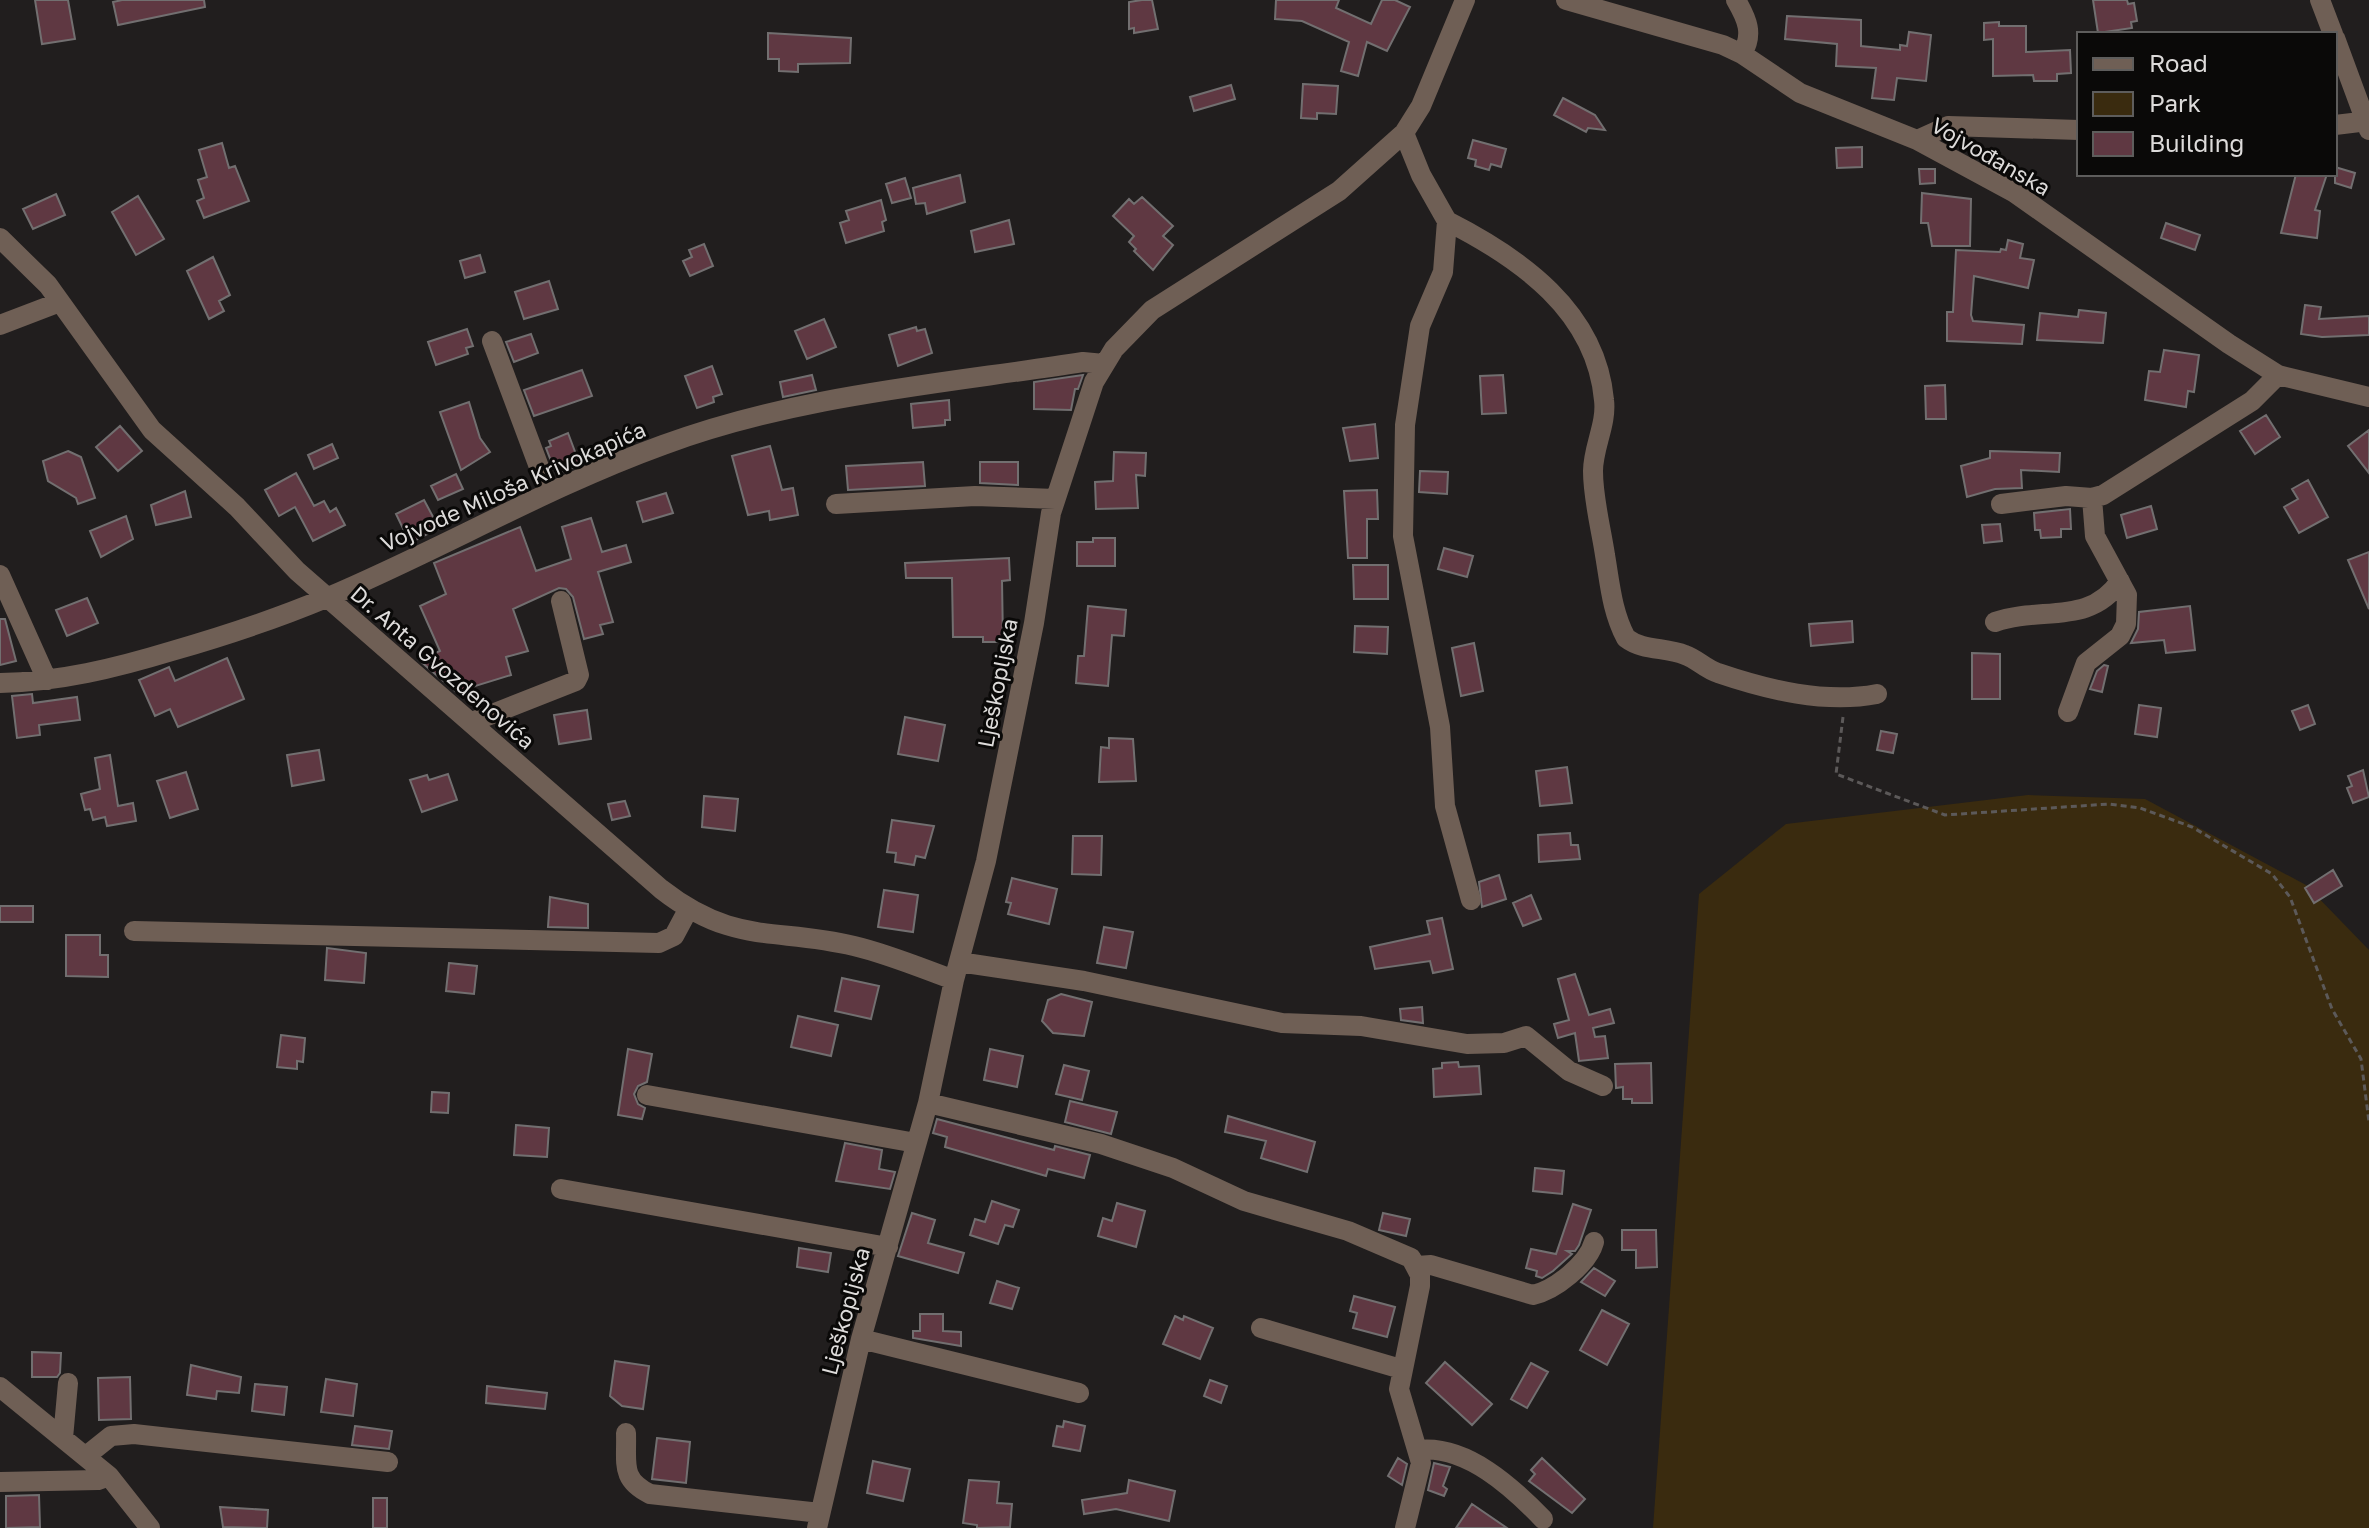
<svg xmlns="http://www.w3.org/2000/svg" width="2369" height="1528" viewBox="0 0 2369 1528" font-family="'Golos Text',sans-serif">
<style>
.green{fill:#3a2b0f}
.building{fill:#5f3842;stroke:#726f70;stroke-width:2}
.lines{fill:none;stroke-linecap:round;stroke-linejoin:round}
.path{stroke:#5c5959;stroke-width:3;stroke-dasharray:6 4;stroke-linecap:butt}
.minor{stroke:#6f5f55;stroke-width:20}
.labels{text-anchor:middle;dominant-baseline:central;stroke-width:6;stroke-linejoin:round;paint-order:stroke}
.street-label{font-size:22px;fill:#dddbda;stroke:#0a0908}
</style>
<rect width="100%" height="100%" fill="#211e1e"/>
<path class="green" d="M2028,795L2145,799L2306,885L2369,950V1528H1653L1699,894L1786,824Z"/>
<path class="building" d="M35,0H68L75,39L42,44Z
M122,0H204L205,7L118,25L113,2Z
M1142,0H1152L1158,29L1134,33V28L1129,29V2Z
M1276,0H1339L1336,8L1371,24L1382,0H1395L1410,7L1387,51L1367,42L1358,76L1341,71L1349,42L1302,21L1275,19Z
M2093,0H2127L2128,4L2134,3L2137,21L2131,22L2132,28L2098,33Z
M1787,16L1861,20V46L1900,50V45L1907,46L1909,32L1931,35L1926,81L1897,78L1894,100L1872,98L1876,68L1836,66L1837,44L1785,39Z
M1999,22V26H2026V52L2070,50L2071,73L2057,74V81H2034L2033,75L1993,76V39L1984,40V23Z
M768,33L851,38L850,63L798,64V72L779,71V59H768Z
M1303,84L1338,86L1336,114L1317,113V119L1301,118Z
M1231,85L1235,99L1194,111L1190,97Z
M1563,98L1595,115L1605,130L1588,128L1586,132L1554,115Z
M1473,140L1506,149L1501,167L1491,164L1489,170L1475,166L1476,160L1468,158Z
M222,143L229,168L235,166L249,201L204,218L197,201L204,198L198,180L207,177L199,150Z
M1862,147V167L1837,168L1836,148Z
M2335,167L2355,173L2351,188L2335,183Z
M1919,169H1935V183L1920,184Z
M2296,174H2327L2315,210L2320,211L2317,238L2281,233Z
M960,175L965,202L927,214L925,203L916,204L913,188Z
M905,178L911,198L892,203L886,184Z
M1922,193L1971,199L1970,246H1932L1928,223H1921Z
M56,194L65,215L33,229L23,209Z
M138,196L164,239L136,255L112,212Z
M1142,197L1173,226L1163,236L1173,245L1153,270L1134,251L1136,249L1129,242L1134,236L1113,216L1129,199L1134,204Z
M881,200L886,220L882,222L884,231L846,243L840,223L849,220L846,211Z
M1009,220L1014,244L975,252L971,231Z
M2166,223L2200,235L2195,250L2161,238Z
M2008,240L2023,244L2020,258L2034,260L2028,288L1974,276L1971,315L1973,321L2024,325L2022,344L1947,341V312H1953L1956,250L2000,252L2001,249L2006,250Z
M704,244L713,266L690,276L683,261L692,257L689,250Z
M480,255L485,272L465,278L460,261Z
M213,257L230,295L219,301L224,311L209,319L187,271Z
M549,281L558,309L524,319L515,292Z
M2305,305L2321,307L2319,319L2369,316V335L2322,337L2301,334Z
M2079,310L2106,313L2103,343L2037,340L2040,313L2078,317Z
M824,319L836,347L807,359L795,331Z
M916,327L917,331L925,329L932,353L898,366L889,335Z
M467,329L473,346L466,348L468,354L436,365L428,342Z
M531,334L538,353L514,362L506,342Z
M2164,350L2199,355L2194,392L2188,391L2186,407L2145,400L2149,371L2160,372Z
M712,366L722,394L713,397L714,402L697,408L685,376Z
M582,370L592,396L534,416L524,390Z
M812,375L816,390L783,397L780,382Z
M1083,375L1078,389H1075L1071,410L1034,409V382Z
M1503,375L1506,413L1482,414L1480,376Z
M1945,385L1946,419H1926L1925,386Z
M949,400L950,420H945V425L913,428L911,404Z
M469,402L480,438L490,452L461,470L440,412Z
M2266,415L2280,437L2255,454L2240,431Z
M1375,424L1378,458L1350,461L1343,428Z
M120,426L142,451L118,471L96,447Z
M2369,430V473L2348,446Z
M568,433L580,465L556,474L546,448L551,446L549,441Z
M332,444L338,458L314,469L308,455Z
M770,446L782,490L793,488L798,515L770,520L769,511L748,515L732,456Z
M68,451L81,457L95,498L78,504L76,498L48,481L43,461Z
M1990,451L2060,453L2059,472L2021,470L2022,488L1995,489L1967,497L1961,466L1990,458Z
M1114,452L1146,453L1145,476L1136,475L1138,508L1096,509L1095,482L1113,481Z
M923,462L925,486L848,490L846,466Z
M980,462H1018V485L980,483Z
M1420,471L1448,472L1447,494L1419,492Z
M296,473L314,506L324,501L330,512L336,508L345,525L313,541L295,507L279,516L265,490Z
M456,474L463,489L438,500L431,486Z
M2308,480L2328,517L2299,533L2284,507L2298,499L2292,489Z
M1377,490L1378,519H1367V558H1348L1344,491Z
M185,491L191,517L156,525L151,505Z
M666,493L673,513L643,522L637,502Z
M424,500L439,528L410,543L396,514Z
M2151,506L2157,529L2127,538L2121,515Z
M2070,509L2071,529H2061V537L2041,538L2040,530H2035L2034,513Z
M126,516L133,539L101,557L90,531Z
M591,518L602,552L626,545L631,562L598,572L613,622L600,625L603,634L584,639L573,597L566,589L559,588L513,609L528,651L506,657L511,675L456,692L419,660L440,651L420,606L446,594L434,563L520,527L536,571L571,559L562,527Z
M2000,524L2002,541L1984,543L1982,525Z
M1093,538H1115V566H1077V542H1093Z
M1444,548L1473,556L1467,577L1438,569Z
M2369,552V609L2348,560Z
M1009,558L1010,580L1002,581L1003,642H983V637H953L952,578H906L905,563Z
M1353,565H1388V599H1354Z
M87,598L98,623L67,636L56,610Z
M1088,606L1126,610L1124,636L1112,635L1108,686L1076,683L1078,656H1084Z
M2190,606L2195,650L2166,653L2164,640L2131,643L2138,629L2139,612Z
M0,619H5L16,661L0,665Z
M1852,621L1853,642L1811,646L1809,624Z
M1355,626L1388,627L1387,654L1354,652Z
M1474,643L1483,691L1461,696L1452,648Z
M1972,653L2000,654V699H1972Z
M227,658L244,699L178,727L170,709L155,716L139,680L169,667L175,681Z
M2104,665L2108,666L2102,692L2090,689L2097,671Z
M32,694L33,703L77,697L80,720L39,725L40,735L17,738L12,696Z
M2139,705L2161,708L2157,737L2135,734Z
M2308,705L2315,724L2300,730L2292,711Z
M587,710L591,739L559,744L554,715Z
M905,717L945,725L938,761L898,754Z
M1881,731L1897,734L1893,753L1877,750Z
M1109,738L1133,739L1136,781L1099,782L1101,747L1109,748Z
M319,750L324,780L292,786L287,755Z
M110,755L118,806L133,803L136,821L107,826L105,817L93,820L90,809L85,810L81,794L100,789L95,758Z
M1567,767L1572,803L1540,806L1536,771Z
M2363,770L2369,797L2353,803L2347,788L2352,786L2348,776Z
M186,772L198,809L170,818L157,781Z
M448,774L457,800L422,812L410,780L427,775L429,780Z
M704,796L738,799L735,831L702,827Z
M625,801L630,816L612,820L608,804Z
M892,820L934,826L925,858L916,856L914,865L895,862L896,853L887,852Z
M1570,833L1571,845H1578L1580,859L1539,862L1538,835Z
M1073,836H1102L1101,875L1072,874Z
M2333,870L2342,886L2314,903L2305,888Z
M1499,875L1506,899L1482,907L1479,882Z
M1012,878L1057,889L1049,924L1008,914L1011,903L1006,902Z
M884,890L918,895L913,932L878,927Z
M1531,895L1541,919L1523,926L1513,903Z
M550,897L588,904V928L548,927Z
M0,906H33V922H0Z
M1442,918L1453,969L1433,973L1430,961L1375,969L1370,947L1430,934L1427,921Z
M1104,927L1133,932L1126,968L1097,963Z
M66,935H100V955H108V977L66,976Z
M327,948L366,953L364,983L325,980Z
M449,963L477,966L474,994L446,991Z
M1575,974L1589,1015L1610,1009L1614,1023L1593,1028L1595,1037L1605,1036L1608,1058L1579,1061L1575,1033L1558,1038L1554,1024L1569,1020L1558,979Z
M842,978L879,986L871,1019L835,1011Z
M1061,994L1092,1002L1084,1036L1053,1033L1042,1021L1048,1000Z
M1422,1007L1423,1023L1401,1020L1400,1009Z
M798,1016L838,1025L831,1056L791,1047Z
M281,1035L305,1038L303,1062L297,1061V1069L277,1067Z
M628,1049L652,1054L647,1082L638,1086L634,1094L638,1104L645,1108L642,1119L618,1115Z
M990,1049L1023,1056L1017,1087L984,1080Z
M1458,1062L1459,1067L1479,1066L1481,1094L1434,1097L1433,1069L1442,1068V1063Z
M1651,1063L1652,1103H1632V1099H1623V1087L1616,1088L1615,1064Z
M1064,1065L1089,1071L1082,1100L1056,1094Z
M432,1092L449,1093L448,1113L431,1112Z
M1070,1101L1117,1112L1111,1134L1065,1122Z
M1228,1116L1315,1142L1307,1172L1261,1158L1266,1141L1225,1132Z
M937,1119L1054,1150L1055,1146L1090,1155L1084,1178L1048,1169L1046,1176L945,1147L947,1137L933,1133Z
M516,1125L549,1128L547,1157L514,1155Z
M845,1143L882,1150L879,1169L895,1172L890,1189L836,1181Z
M1535,1168L1564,1171L1562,1194L1533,1191Z
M992,1201L1019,1210L1013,1227L1005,1225L998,1244L970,1235L975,1219L985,1222Z
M1117,1203L1145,1211L1136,1247L1098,1236L1103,1218L1112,1221Z
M1573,1204L1591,1210L1579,1245L1575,1251H1567L1572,1254L1553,1271L1542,1278L1536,1276L1537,1271L1526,1268L1531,1249L1556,1254Z
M912,1213L935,1220L928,1243L964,1253L958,1273L898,1256Z
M1383,1213L1410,1219L1406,1236L1379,1230Z
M1622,1230H1656L1657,1267L1636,1268V1250H1622Z
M799,1248L831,1253L828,1272L797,1267Z
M1594,1268L1615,1281L1605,1296L1581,1282Z
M997,1281L1019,1288L1012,1309L990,1303Z
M1354,1296L1395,1307L1387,1337L1353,1328L1357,1313L1350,1311Z
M1602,1310L1629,1324L1607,1365L1580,1350Z
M920,1314H943V1331L961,1332V1346L913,1338V1331H920Z
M1175,1316L1183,1320L1184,1316L1213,1328L1200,1359L1163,1344Z
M32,1352L61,1353L60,1373L57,1377H32Z
M615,1361L649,1366L643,1409L622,1406L610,1396Z
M1445,1362L1492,1404L1472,1425L1426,1383Z
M1531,1363L1548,1372L1527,1408L1511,1399Z
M191,1365L241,1377L239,1393L217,1391L216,1399L187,1395Z
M130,1377L131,1419L99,1420L98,1378Z
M326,1379L357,1384L353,1416L321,1412Z
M1210,1380L1227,1386L1221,1403L1204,1396Z
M255,1384L287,1387L284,1415L252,1411Z
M487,1386L547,1393L545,1409L486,1403Z
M1064,1421L1085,1426L1080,1451L1053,1446L1057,1426L1063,1427Z
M355,1426L392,1431L389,1449L352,1445Z
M657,1438L690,1442L686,1483L652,1479Z
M1398,1458L1407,1464L1402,1485L1388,1476Z
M1542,1458L1585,1499L1572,1513L1529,1481L1535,1474L1531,1470Z
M873,1461L910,1469L903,1501L867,1493Z
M1434,1463L1450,1467L1443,1486L1447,1489L1444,1496L1428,1490Z
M969,1480L999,1482L997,1503L1012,1504L1010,1527L977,1528V1525L963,1523Z
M1129,1480L1175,1491L1169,1521L1116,1509L1084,1514L1082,1500L1127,1493Z
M39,1495L40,1527L6,1528V1496Z
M373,1498H387V1528H373Z
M1472,1504L1507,1528H1456Z
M220,1507L268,1510L267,1528L223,1527Z"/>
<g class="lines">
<path class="path" d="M1843,717L1836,774L1945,815L2109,804L2140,808L2192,827L2272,874L2290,897L2332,1009L2361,1059L2369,1122"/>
<path class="minor" d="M1566,0L1723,45L1742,54L1800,93L1917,140L2015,193L2229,344L2278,375L2369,397
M1736,0C1747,19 1754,34 1742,54
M2320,0L2333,34
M2335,38L2369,130
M2335,125L2369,121
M1404,133L1421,175L1447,221L1443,272L1420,326L1405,425L1403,536L1440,727L1445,806L1471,900
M1917,140L1948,126L2079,130
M1447,221C1520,258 1596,311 1604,400C1607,424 1593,447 1593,471C1593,499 1601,528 1605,555C1610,584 1612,612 1626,638C1643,651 1665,647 1685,655C1697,659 1705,669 1718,673C1768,690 1825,704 1877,694
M0,238L48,285L152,430L237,507L297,571L661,889C734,946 775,927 854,946C888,954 921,968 954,980
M0,325L60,302
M492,341L548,491
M836,504L975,496L1055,499
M2001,504L2066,496L2092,498
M0,575L47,680
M1995,622C2040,606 2090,626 2120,581
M0,683C59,682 116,668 172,651C224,636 276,619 326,598C440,550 547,487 663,445C798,395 942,384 1083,362L1104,364
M2068,712L2086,663L2120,636L2126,624L2127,595L2095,536L2092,498L2103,495L2252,401L2278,375
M472,722L576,681L579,675L561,601
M134,931L659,943L674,936L689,908
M959,962L1084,981L1282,1023L1361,1026L1467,1044L1504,1043L1526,1036L1569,1071L1603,1086
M647,1095L916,1143
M928,1103L1101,1144L1173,1168L1244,1201L1348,1231L1411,1258L1420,1275V1286L1399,1389L1421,1463L1405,1528
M561,1189L888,1247
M1417,1266L1431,1265L1533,1295C1555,1290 1588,1264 1594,1242
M1261,1328L1401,1369
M861,1339L1079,1393
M0,1387L109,1476L150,1528
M626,1433C627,1464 620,1479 650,1494L820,1513
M63,1438L68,1383
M1419,1450C1467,1445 1513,1488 1543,1519
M86,1456L111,1436L134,1434L388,1462
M0,1482L98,1480L109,1476
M817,1528L861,1339L928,1103L954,980L986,861L1034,623L1051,513L1094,382L1114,349L1152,310L1339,191L1404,133L1421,106L1465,0"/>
</g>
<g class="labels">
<g class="street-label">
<text transform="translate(1991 156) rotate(30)">Vojvođanska</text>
<text transform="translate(513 486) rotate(-24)">Vojvode Miloša Krivokapića</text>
<text transform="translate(443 667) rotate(41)">Dr. Anta Gvozdenovića</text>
<text transform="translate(997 683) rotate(-79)">Lješkopljska</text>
<text transform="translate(845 1311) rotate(-75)">Lješkopljska</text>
</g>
</g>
<rect x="2077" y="32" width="260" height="144" fill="#0a0908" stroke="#5e5d5c" stroke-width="2"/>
<rect x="2093" y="58" width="40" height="12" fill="#6f5f55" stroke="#5e5d5c" stroke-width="2"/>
<text x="2149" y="72" font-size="24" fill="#dddbda">Road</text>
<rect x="2093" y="92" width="40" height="24" fill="#3a2b0f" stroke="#5e5d5c" stroke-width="2"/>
<text x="2149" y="112" font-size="24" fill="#dddbda">Park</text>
<rect x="2093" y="132" width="40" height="24" fill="#5f3842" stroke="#5e5d5c" stroke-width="2"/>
<text x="2149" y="152" font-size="24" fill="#dddbda">Building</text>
</svg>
